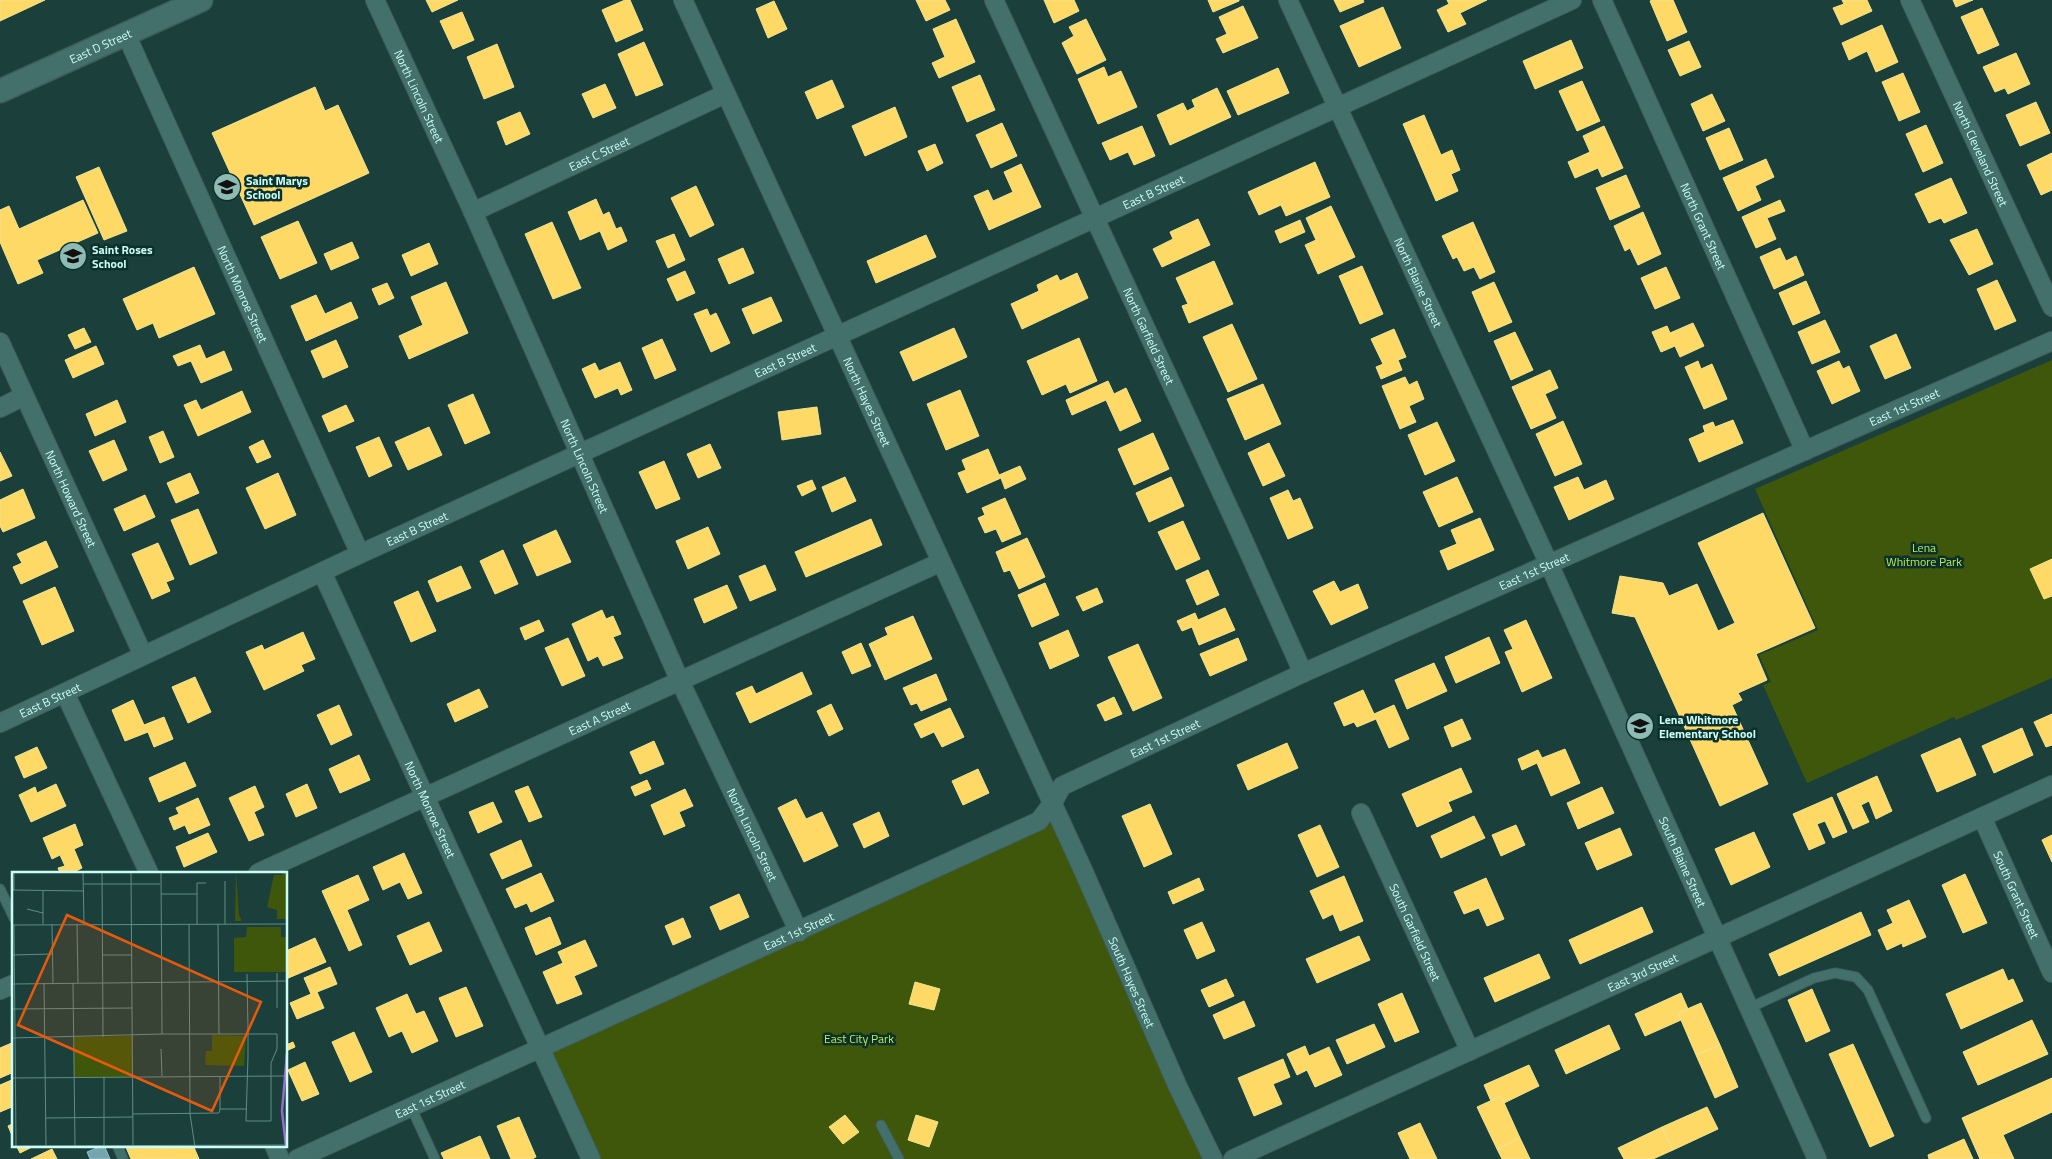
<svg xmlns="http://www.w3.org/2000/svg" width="2052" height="1159" viewBox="0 0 2052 1159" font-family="'Titillium Web',sans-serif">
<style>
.green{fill:#3e570a}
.homes{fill:#ffd966;stroke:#efe491}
.public{fill:#76a5af;stroke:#8fbfc4}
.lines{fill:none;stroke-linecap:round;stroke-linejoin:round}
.service-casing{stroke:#405e5b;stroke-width:11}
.minor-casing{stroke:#405e5b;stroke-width:20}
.tertiary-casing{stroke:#405e5b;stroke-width:25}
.service{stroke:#44706c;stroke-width:9}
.minor{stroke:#44706c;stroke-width:18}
.tertiary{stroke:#44706c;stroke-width:22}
.labels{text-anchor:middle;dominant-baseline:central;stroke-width:5;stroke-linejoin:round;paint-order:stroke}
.street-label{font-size:12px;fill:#cafdf5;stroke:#0c312d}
.poi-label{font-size:12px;font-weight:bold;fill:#cafdf5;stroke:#0c312d;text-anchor:start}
.park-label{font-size:12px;fill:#bceb4d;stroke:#0c312d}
.inset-river{fill:none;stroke:#966bca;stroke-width:2.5}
.inset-road{fill:none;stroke:#618c86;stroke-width:1}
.view{fill:#e8590c;fill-opacity:0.15;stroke:#e8590c;stroke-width:2.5}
.inset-edge{fill:none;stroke:#cafdf5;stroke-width:2.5}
</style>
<rect width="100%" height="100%" fill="#1b403c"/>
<path class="green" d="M2052,360V678L1956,720L1954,717L1807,783L1763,685L1771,682L1759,655L1818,630L1755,489Z
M1052,804L1213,1159H591L540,1047L1039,821Z"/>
<path class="homes" d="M0,0H45L0,21Z
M426,0H458L432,12Z
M625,0H630L643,30L616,42L602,10Z
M916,0H945L950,10L926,21Z
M1044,0H1074L1079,11L1054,23Z
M1208,0H1239V1L1213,12Z
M1334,0H1363L1364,2L1340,12Z
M1447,0H1487L1460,13L1466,24L1448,32L1437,10L1449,4Z
M1652,0H1673L1687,32L1667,41L1650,1Z
M1842,0H1867L1872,11L1841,25L1833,8L1844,4Z
M1953,0H1973L1956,7Z
M774,1L787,29L768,38L756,9Z
M1243,6L1258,38L1223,53L1216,39L1227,34L1219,17Z
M1383,7L1401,48L1359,67L1340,26Z
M1982,8L1999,45L1978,54L1961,17Z
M462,12L474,40L453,49L440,21Z
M956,19L975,62L939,78L932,63L945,57L933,29Z
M1086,19L1106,60L1077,74L1062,43L1074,36L1069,27Z
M1882,25L1898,62L1876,72L1867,51L1849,60L1842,43Z
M1571,40L1583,68L1535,89L1523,61Z
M1689,41L1701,67L1680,76L1668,50Z
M644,42L663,85L636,96L618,54Z
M497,44L514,87L484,99L467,57Z
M2016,53L2030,84L2008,94L2005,88L1995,92L1983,67Z
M1104,67L1108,77L1121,71L1137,107L1098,124L1078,79Z
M1278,68L1289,93L1238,115L1227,91Z
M1903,73L1920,112L1899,121L1882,82Z
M980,75L995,110L967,122L952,87Z
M832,80L844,107L817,119L805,92Z
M1582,81L1600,121L1577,131L1559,91Z
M605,84L616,108L593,118L582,94Z
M315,87L325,111L338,105L369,173L254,225L212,133Z
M1217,88L1231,117L1170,145L1157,115L1183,103L1187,111L1195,107L1192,100Z
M1712,94L1725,121L1703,131L1691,104Z
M2036,102L2050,133L2020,146L2006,115Z
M895,107L907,137L865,156L852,126Z
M520,112L530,134L506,145L497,122Z
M1424,115L1441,155L1452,150L1460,170L1451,174L1458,191L1436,201L1403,124Z
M1002,123L1017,156L991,168L976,135Z
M1926,125L1943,163L1923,172L1906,134Z
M1142,126L1155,156L1134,165L1128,152L1110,160L1102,143Z
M1604,126L1623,168L1602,177L1598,168L1575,178L1568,162L1590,152L1583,136Z
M1729,128L1743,160L1720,170L1706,138Z
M935,144L943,163L927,171L918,151Z
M2052,153V190L2041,195L2027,165Z
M1766,159L1774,177L1755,186L1761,200L1738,211L1723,178Z
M1315,162L1330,197L1286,216L1281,205L1259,215L1248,192Z
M1021,164L1041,207L989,230L974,196L988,190L993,201L1013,192L1004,172Z
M99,167L127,231L104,240L76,177Z
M1626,175L1640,207L1610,220L1596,188Z
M1951,178L1967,213L1944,223L1941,218L1929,223L1915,194Z
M696,186L714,225L690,237L671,198Z
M596,199L603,215L609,212L616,229L621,227L627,241L608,250L600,231L580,240L568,212Z
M83,200L98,233L37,260L43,273L18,284L0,242V210L9,206L19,229Z
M1780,200L1785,211L1767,218L1776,239L1756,248L1742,217Z
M1331,206L1355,257L1318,274L1305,245L1316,240L1306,218Z
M1643,212L1661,254L1638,265L1630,248L1625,251L1614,226Z
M1198,219L1210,245L1162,267L1153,249L1173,239L1170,232Z
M1300,220L1305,232L1280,243L1275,231Z
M298,221L317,263L280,279L261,237Z
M552,222L581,288L553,299L525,234Z
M1473,222L1495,272L1480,279L1474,267L1464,271L1457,257L1453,259L1442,236Z
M1977,229L1993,264L1969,275L1950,240Z
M674,234L685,260L668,268L656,241Z
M926,235L936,257L876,283L867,261Z
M352,242L359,258L331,270L324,254Z
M429,243L438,264L411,276L402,255Z
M743,248L754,273L729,284L718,259Z
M1780,248L1786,261L1796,256L1804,275L1774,289L1760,257Z
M1214,261L1233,304L1189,323L1182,306L1188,304L1176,278Z
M1362,266L1383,314L1360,324L1339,276Z
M194,267L215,314L159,338L153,323L137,330L123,299Z
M1666,267L1680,298L1655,309L1641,278Z
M685,271L695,293L677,301L667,279Z
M1077,273L1088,298L1022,329L1011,304L1039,291L1037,285L1057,275L1060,281Z
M1997,280L2016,321L1995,330L1977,289Z
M1806,281L1820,313L1793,325L1779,293Z
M446,282L468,333L409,359L399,336L423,325L411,297Z
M1494,282L1512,322L1489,332L1472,292Z
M387,283L394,298L379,305L372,289Z
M316,295L325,314L351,302L358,318L306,341L291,306Z
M771,297L782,321L753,334L742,309Z
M707,309L710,316L716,313L730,343L711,352L694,314Z
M1825,320L1840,352L1812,364L1798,332Z
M1693,323L1704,346L1680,357L1675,346L1661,352L1652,332L1667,326L1670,333Z
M1232,324L1257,379L1228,392L1203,337Z
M84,328L91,342L75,349L68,335Z
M954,328L967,357L913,381L900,352Z
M1394,329L1406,357L1398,360L1402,370L1381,379L1376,367L1383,364L1371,339Z
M1515,332L1533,370L1511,380L1494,341Z
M1896,334L1911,368L1885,379L1870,346Z
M1079,338L1097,381L1070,393L1066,384L1042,395L1027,361Z
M662,339L676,370L655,379L642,348Z
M336,340L348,367L323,378L311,351Z
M200,345L206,359L224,351L232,370L201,383L191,361L178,366L173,356Z
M96,346L104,364L73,378L65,360Z
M1698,361L1701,369L1712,364L1727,399L1704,409L1685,367Z
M1839,361L1843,369L1849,366L1860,391L1832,404L1817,371Z
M620,362L632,390L621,395L618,388L595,398L582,369L595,363L599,371Z
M1550,370L1558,388L1545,394L1556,418L1531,429L1512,387Z
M1405,377L1409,385L1417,381L1424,399L1409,406L1416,422L1400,429L1382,386Z
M1108,381L1114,394L1126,388L1141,421L1120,431L1106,400L1072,415L1066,400Z
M1263,384L1281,424L1245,440L1227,399Z
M960,390L979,436L946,450L927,404Z
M242,391L251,412L198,436L184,405L196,400L201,410Z
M473,394L490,433L465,444L448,405Z
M117,400L126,422L95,436L86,414Z
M346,405L354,421L329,432L322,416Z
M817,407L821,434L782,440L778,412Z
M1733,420L1743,443L1699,462L1689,439L1705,432L1703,426L1713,422L1715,427Z
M1563,421L1582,464L1555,476L1536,434Z
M1437,422L1455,461L1425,475L1408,435Z
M429,427L442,455L408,470L395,442Z
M163,431L174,457L160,463L149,437Z
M1153,433L1169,469L1134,485L1118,449Z
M379,437L392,466L369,477L356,447Z
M114,440L127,470L103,481L89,451Z
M263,440L271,457L257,463L249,447Z
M1269,443L1285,476L1263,486L1248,453Z
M710,444L721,468L698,478L687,454Z
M988,449L999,475L1020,466L1026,479L1005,489L1001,478L967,493L958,473L966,470L962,460Z
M0,452L12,476L0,481Z
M664,461L680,499L656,509L639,472Z
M190,473L199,493L176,503L167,483Z
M278,473L296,515L265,529L246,488Z
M845,477L856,501L832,512L822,487Z
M1171,477L1184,506L1149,522L1136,493Z
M1457,477L1473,512L1439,527L1423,492Z
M1578,477L1584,490L1606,480L1614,499L1569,520L1554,487Z
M812,480L816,489L802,496L797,486Z
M23,489L35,518L3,532L0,526V500Z
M1288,490L1293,501L1300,498L1313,528L1288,539L1270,498Z
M145,495L155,517L124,531L114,509Z
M1005,498L1021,534L1002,542L996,529L985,533L978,518L985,515L982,508Z
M198,509L217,553L190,565L171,520Z
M1763,513L1815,628L1756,654L1767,680L1738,693L1742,700L1732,705L1768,784L1720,806L1635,617L1612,613L1620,576L1663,583L1669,596L1697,584L1718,631L1735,623L1698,543Z
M1480,518L1494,550L1448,570L1440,551L1457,544L1451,530Z
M871,519L882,545L806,577L795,552Z
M1183,521L1200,559L1176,570L1158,532Z
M708,527L720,554L688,569L676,541Z
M556,530L571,562L537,576L523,545Z
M1027,538L1045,577L1019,589L1010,570L1004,572L996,552Z
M46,541L58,567L21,584L13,567L22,563L17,554Z
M158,543L174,579L166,582L170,591L152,599L132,554Z
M503,550L518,584L495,594L480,561Z
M2052,559V596L2044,599L2030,569Z
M765,565L776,590L750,601L739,576Z
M461,566L471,588L437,602L428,581Z
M1208,570L1219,595L1197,605L1186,580Z
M1334,581L1340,592L1358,584L1368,608L1331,625L1313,591Z
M1045,583L1059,615L1032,627L1018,595Z
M727,585L737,608L704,623L694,599Z
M55,587L74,631L42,645L23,601Z
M1097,588L1103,602L1083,611L1076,597Z
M418,591L436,631L411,642L394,602Z
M1225,608L1235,630L1199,645L1192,627L1182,631L1177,621L1195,613L1198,620Z
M602,610L606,619L613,616L621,634L613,637L623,658L603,666L598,656L588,661L572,624Z
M913,616L932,659L885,680L869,644L888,635L885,628Z
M539,620L544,631L525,640L520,628Z
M1526,620L1552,678L1522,692L1505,652L1513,649L1504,630Z
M1068,630L1079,656L1050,669L1039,643Z
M303,632L315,659L301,665L304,671L264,690L246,652L262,645L264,650Z
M1489,637L1500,663L1456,683L1445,657Z
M568,638L585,676L562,686L545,648Z
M1238,638L1247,660L1210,676L1200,654Z
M861,643L871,666L852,674L842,652Z
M1138,644L1162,698L1133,711L1108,657Z
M1434,663L1447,691L1407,709L1395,680Z
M802,672L812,694L750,723L736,693L752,686L756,694Z
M936,674L947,700L921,711L917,703L911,705L903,688Z
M195,677L211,712L188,723L172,687Z
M479,689L488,707L455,722L447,704Z
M1363,690L1374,714L1394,705L1409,739L1389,748L1376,719L1357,727L1354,722L1344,726L1334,703Z
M1114,697L1122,714L1105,721L1097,705Z
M133,700L144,725L164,717L173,739L154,747L148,732L125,741L112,710Z
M831,704L843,729L829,736L817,711Z
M339,705L352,735L331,745L317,715Z
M950,708L964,737L942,747L934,732L921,738L914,724Z
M2052,714V745L2046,747L2034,722Z
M1462,719L1471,739L1452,747L1444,727Z
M2022,728L2033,755L1994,773L1982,746Z
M1960,738L1976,775L1937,792L1921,755Z
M654,741L664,764L640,774L630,752Z
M1287,743L1298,768L1248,790L1237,765Z
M37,747L47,768L24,778L15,757Z
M1565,749L1580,783L1551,796L1537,763L1522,770L1518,759L1538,750L1542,758Z
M359,755L370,780L340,793L329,769Z
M185,762L196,786L159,802L149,778Z
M1461,768L1472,792L1448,802L1452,811L1417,827L1402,794Z
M978,769L989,793L963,805L952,781Z
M1877,776L1892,811L1876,819L1869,801L1861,805L1869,822L1853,829L1837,794Z
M647,780L651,789L635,796L631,787Z
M56,784L66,806L31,822L19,795L35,787L37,793Z
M307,784L317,808L296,817L286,794Z
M255,786L264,807L254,812L264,835L249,841L229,798Z
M528,786L542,817L529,822L515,791Z
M1602,787L1614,813L1578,829L1567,803Z
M685,789L693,806L679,812L685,826L664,835L651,805Z
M1832,797L1847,832L1833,838L1825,821L1817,824L1825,843L1809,850L1793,814Z
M198,798L210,825L189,834L185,825L174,830L169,818L179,814L176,808Z
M796,799L806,819L822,812L838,846L804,862L778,808Z
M493,802L502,822L478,833L469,812Z
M1150,804L1172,854L1144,867L1122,816Z
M879,812L889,836L864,848L853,824Z
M1474,816L1485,838L1441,858L1431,836Z
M75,824L83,845L74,849L82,868L72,873H60L58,868L65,866L60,855L52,859L43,838Z
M1320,825L1339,867L1317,877L1298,835Z
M1516,825L1525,845L1501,856L1492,835Z
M1620,828L1632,855L1597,870L1585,843Z
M1754,832L1770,867L1731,885L1715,849Z
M208,833L217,852L184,867L176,847Z
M2052,835V862L2042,840Z
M521,840L532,866L502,879L490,854Z
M404,853L422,893L408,899L400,882L383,890L373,867Z
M541,873L554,901L531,912L527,903L515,908L506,889Z
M1965,874L1987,923L1963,933L1942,885Z
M358,875L369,900L347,910L362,945L349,951L322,891Z
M1344,876L1363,921L1340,931L1333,914L1323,919L1310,891Z
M1199,878L1204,890L1173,904L1168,892Z
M1486,878L1504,919L1487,926L1479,908L1464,914L1454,892Z
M739,894L749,917L720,930L710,907Z
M1909,900L1926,937L1903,947L1902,943L1887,950L1878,930L1893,923L1887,910Z
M1642,907L1653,932L1580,964L1569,940Z
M1861,912L1871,935L1779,976L1769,954Z
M550,917L561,944L536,955L525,928Z
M683,918L691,937L673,945L665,926Z
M429,922L442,951L410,965L397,936Z
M1202,922L1215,951L1197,959L1184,930Z
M1359,936L1370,960L1317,983L1306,959Z
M315,938L326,962L286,979V951Z
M585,940L597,966L574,976L582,994L557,1004L543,972L563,963L558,952Z
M1539,954L1550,978L1495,1002L1484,978Z
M330,967L337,984L317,992L324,1008L297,1019L290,1003L311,994L304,978Z
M2003,969L2008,981L2013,979L2023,1001L1961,1029L1946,994Z
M1226,979L1234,996L1209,1007L1201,990Z
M915,982L940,989L934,1010L909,1004Z
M466,987L483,1026L456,1037L439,998Z
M1812,989L1830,1031L1806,1042L1788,1000Z
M1402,993L1419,1032L1395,1042L1378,1004Z
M1681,993L1688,1009L1678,1013L1681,1020L1645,1036L1635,1014Z
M407,994L416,1014L424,1011L438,1041L412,1053L402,1031L389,1037L376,1008Z
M1244,1001L1255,1026L1224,1039L1213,1015Z
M1701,1003L1720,1045L1696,1055L1678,1013Z
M2032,1020L2048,1054L1978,1085L1963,1052Z
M1374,1024L1385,1047L1347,1064L1336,1040Z
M1609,1025L1620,1049L1566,1074L1555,1050Z
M354,1032L372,1072L350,1082L332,1042Z
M14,1042V1072L0,1078V1048Z
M293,1042L295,1047L286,1051V1045Z
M1853,1044L1894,1136L1870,1147L1829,1054Z
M1720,1045L1738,1087L1715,1098L1696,1055Z
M1305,1046L1309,1056L1329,1047L1342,1075L1315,1087L1307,1070L1297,1075L1287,1054Z
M1283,1059L1290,1077L1273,1084L1282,1104L1254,1116L1238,1078Z
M305,1062L319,1094L302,1101L288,1070Z
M1529,1065L1539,1086L1504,1103L1501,1096L1491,1101L1484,1085Z
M2052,1078V1112L2003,1135L2014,1159H1980L1962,1118Z
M14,1079V1106L0,1112V1085Z
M1501,1096L1520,1138L1497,1149L1477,1107Z
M1707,1107L1718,1129L1673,1150L1662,1127Z
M845,1115L859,1132L843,1144L829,1127Z
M916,1115L938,1122L929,1147L908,1140Z
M519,1117L536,1157L532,1159H511L497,1126Z
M14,1123V1140L8,1126Z
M1420,1123L1437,1159H1410L1398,1133Z
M1662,1127L1673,1150L1653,1159H1624L1618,1148Z
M480,1136L490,1159H444L441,1153Z
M1520,1138L1530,1159H1502L1497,1149Z
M1964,1139L1973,1159H1929L1928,1155Z
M16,1145H36L20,1153Z
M125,1145H193L199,1159H131Z
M52,1149L57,1159H31Z"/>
<path class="public" d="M104,1145L110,1159H90L87,1152Z"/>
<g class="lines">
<g class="service-casing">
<path id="service" d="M0,889L14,918
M1749,1008L1814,978L1835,973L1856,977L1868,990L1926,1118
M411,1107L435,1159
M881,1125L899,1159
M117,1145L123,1159"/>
</g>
<g class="minor-casing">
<g id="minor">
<path id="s1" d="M375,0L473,212L680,681L799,932"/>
<path id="s2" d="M683,0L1083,870L1178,1087L1213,1159"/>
<path id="s3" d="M994,0L1238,528L1303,673"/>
<path id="s4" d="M1288,0L1549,564L1817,1159"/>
<path id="s5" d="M1602,0L1805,451"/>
<path id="s6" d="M1910,0L2052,307"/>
<path id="s7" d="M126,34L360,554"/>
<path id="s8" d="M473,212L725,94"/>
<path id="s9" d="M0,342L143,655"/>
<path d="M0,408L24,396"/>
<path id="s10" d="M322,572L591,1159"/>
<path d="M65,693L149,873"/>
<path id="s11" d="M0,723L360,554L1572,0"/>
<path id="s12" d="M1361,813L1470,1051"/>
<path id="s13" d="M1982,817L2052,973"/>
<path id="s14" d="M258,873L941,562"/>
<path d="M0,990L14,984"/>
<path d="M274,1145L280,1159"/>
<path id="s15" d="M297,1159L1039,821L1052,804L1062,786L1303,673L2052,341"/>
<path id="s16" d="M1233,1159L2052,785"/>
</g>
</g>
<g class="tertiary-casing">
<g id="tertiary">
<path id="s17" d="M0,91L201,0"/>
</g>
</g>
<use href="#service" class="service"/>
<use href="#minor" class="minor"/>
<use href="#tertiary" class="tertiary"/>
</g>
<defs>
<g id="school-disc" transform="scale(1.4375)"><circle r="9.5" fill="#8dbbb4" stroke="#0c312d"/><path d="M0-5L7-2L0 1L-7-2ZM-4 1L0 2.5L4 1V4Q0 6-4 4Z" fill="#111"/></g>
</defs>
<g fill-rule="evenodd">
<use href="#school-disc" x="227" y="187"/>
<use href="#school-disc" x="73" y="256"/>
<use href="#school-disc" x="1640" y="726"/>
</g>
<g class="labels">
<g class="street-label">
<text stroke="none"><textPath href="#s17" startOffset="110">East D Street</textPath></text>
<text stroke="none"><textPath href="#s1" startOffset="106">North Lincoln Street</textPath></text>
<text stroke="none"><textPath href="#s8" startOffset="139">East C Street</textPath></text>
<text stroke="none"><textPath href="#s6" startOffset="169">North Cleveland Street</textPath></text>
<text stroke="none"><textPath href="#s11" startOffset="1270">East B Street</textPath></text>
<text stroke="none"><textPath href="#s5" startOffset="248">North Grant Street</textPath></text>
<text stroke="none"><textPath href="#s4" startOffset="311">North Blaine Street</textPath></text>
<text stroke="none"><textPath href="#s7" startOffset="285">North Monroe Street</textPath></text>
<text stroke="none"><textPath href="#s3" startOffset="370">North Garfield Street</textPath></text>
<text stroke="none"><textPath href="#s11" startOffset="865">East B Street</textPath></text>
<text stroke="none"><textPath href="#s2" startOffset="442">North Hayes Street</textPath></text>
<text stroke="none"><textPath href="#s15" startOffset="1781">East 1st Street</textPath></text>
<text stroke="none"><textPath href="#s1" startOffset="511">North Lincoln Street</textPath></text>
<text stroke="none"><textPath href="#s9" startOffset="172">North Howard Street</textPath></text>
<text stroke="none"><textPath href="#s11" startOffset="460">East B Street</textPath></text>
<text stroke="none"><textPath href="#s15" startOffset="1376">East 1st Street</textPath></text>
<text stroke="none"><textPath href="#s11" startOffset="55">East B Street</textPath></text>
<text stroke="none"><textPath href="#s14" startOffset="375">East A Street</textPath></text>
<text stroke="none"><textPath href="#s15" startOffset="971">East 1st Street</textPath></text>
<text stroke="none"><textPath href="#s10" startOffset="261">North Monroe Street</textPath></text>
<text stroke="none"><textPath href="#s1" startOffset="916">North Lincoln Street</textPath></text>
<text stroke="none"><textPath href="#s4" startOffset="948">South Blaine Street</textPath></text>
<text stroke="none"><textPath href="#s13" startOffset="85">South Grant Street</textPath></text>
<text stroke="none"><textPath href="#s15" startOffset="551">East 1st Street</textPath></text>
<text stroke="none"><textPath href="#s12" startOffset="131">South Garfield Street</textPath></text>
<text stroke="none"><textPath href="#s16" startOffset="450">East 3rd Street</textPath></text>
<text stroke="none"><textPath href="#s2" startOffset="1080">South Hayes Street</textPath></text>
<text stroke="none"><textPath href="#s15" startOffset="146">East 1st Street</textPath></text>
</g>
<g class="poi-label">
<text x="246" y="180">Saint Marys<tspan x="246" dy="14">School</tspan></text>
<text x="92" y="249">Saint Roses<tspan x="92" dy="14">School</tspan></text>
<text x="1659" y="719">Lena Whitmore<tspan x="1659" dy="14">Elementary School</tspan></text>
</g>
<g class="park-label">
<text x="1924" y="547">Lena<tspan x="1924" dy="14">Whitmore Park</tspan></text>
<text x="859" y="1038">East City Park</text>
</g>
</g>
<g transform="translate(12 872)">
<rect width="275" height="275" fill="#1b403c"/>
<path d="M224,0L227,43L230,49H223ZM270,0H275V47H265V38L255,35L262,3H270ZM235,55H269V65H275V100H222V66L234,65ZM200,163L234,164L232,194L193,193L194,179H200ZM121,164V205L62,206V165Z" fill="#3e570a"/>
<path class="inset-river" d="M274,275L270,239L275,181"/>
<path class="inset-road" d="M2,0V18M71,0L72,52M90,0L91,165M119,0L121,273M149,0L150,162M72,12H148M0,18L72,19M31,19V52M149,22H185M15,37L31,41M40,52L41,111M65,52L66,111M177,52L178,242L183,275M185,52V11H194M206,52L207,162M213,52V9M0,53L275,52M2,53L4,274M0,83L40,82M91,83H120M265,101V136M32,111L34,274M61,111L63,274M0,112L275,109M0,137L120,136M0,166L150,162H265V177L259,191V249H234L236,184V159L235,102M149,177L150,204M208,204V237M92,205V273M0,206L272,204M121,242L207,241L208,237H234M34,246L121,245M0,274L275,273"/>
<path class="view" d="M55,43L249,130L200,239L6,153Z"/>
<rect width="275" height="275" class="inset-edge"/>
</g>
</svg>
